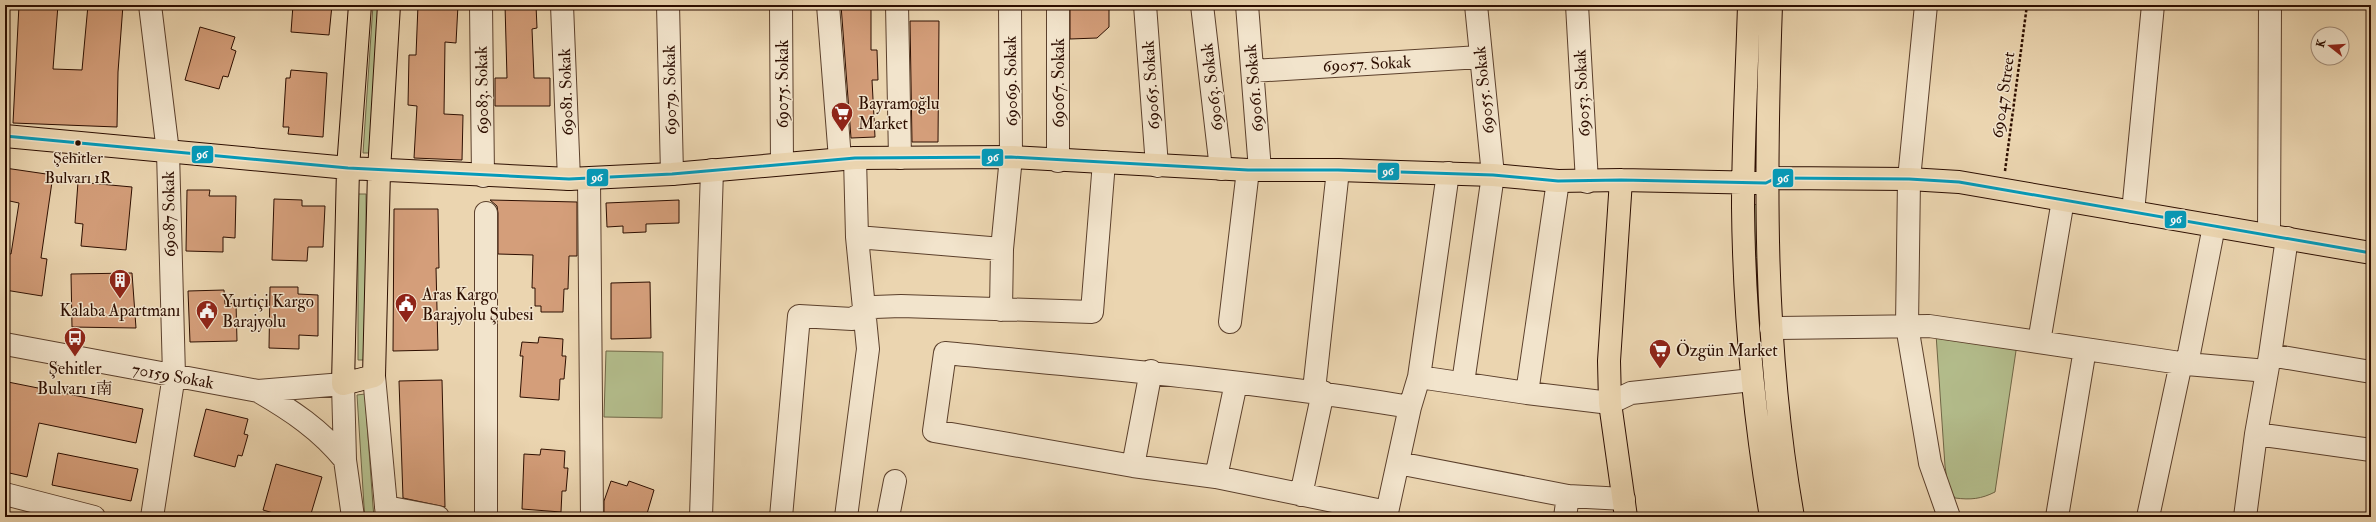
<svg xmlns="http://www.w3.org/2000/svg" width="2376" height="522" viewBox="0 0 2376 522" font-family="'IM FELL Double Pica','Noto Serif SC',serif">
<style>
.green{fill:#b4be8d;stroke:#706646}
.building{fill:#d49e7a;stroke:#2d0e00}
.lines{fill:none;stroke-linecap:round;stroke-linejoin:round}
.minor-casing{stroke:#5c402c;stroke-width:24}
.major-casing{stroke:#2d0e00;stroke-width:24}
.path{stroke:#2d0e00;stroke-width:2.5;stroke-dasharray:3 2;stroke-linecap:butt}
.minor{stroke:#f2e4cc;stroke-width:22}
.major{stroke:#ebd5b0;stroke-width:22}
.bus-1-casing{stroke:#f2e4cc;stroke-width:6}
.bus-1{stroke:#049ab9;stroke-width:3}
.bus-dot{fill:#2d0e00;stroke:#f2e4cc;stroke-width:1.5}
.labels{text-anchor:middle;dominant-baseline:central;stroke-width:3;stroke-linejoin:round;paint-order:stroke}
.bus-label{font-size:16px;fill:#2d0e00;stroke:#f2e4cc}
.street-label{font-size:17px;fill:#2d0e00;stroke:#f2e4cc}
.poi-label{font-size:17px;fill:#2d0e00;stroke:#f2e4cc;text-anchor:start}
.line-badge{stroke:#f2e4cc;stroke-width:1.5}
.badge-label{font-size:11px;text-anchor:middle;font-weight:bold;fill:#fff}
</style>
<rect width="100%" height="100%" fill="#ebd5b0"/>
<filter id="stains"><feTurbulence type="fractalNoise" baseFrequency=".005" numOctaves="4"/><feColorMatrix values="0 0 0 0 .2 0 0 0 0 .09 0 0 0 0 .02 0 0 0 .5 -.17"/></filter>
<radialGradient id="worn" r=".72"><stop offset=".6" stop-color="#630" stop-opacity="0"/><stop offset="1" stop-color="#630" stop-opacity=".3"/></radialGradient>
<path class="green" d="M373,5H379L369,153H363Z
M358,194H366V360H358Z
M1754,204L1757,205L1784,517H1779L1758,348Z
M1936,334L2017,344L1995,492C1981,499 1971,500 1955,498L1948,487L1945,466Z
M606,351L663,352L662,418L604,417Z
M365,394L373,506L374,517H365L364,506L357,395Z"/>
<path class="building" d="M19,5H58L53,69L82,70L88,5H123L118,72L117,127L13,123Z
M293,5H332L329,35L291,32Z
M418,5H458L456,43L445,42L444,114L463,115L462,160L414,158L417,106L408,105L409,55H416Z
M505,5H536L537,28L532,29L534,78H550V106H495V78H507Z
M841,5H871V50H877L878,80H872L875,137L851,138Z
M1070,5H1109V27L1097,38L1070,39Z
M910,21H939L938,142H912Z
M200,27L235,37L231,49L236,51L228,77L223,76L219,89L185,80Z
M291,70L327,73L323,137L288,134L289,127H283L286,78H290Z
M5,168L53,175L41,258L47,259L42,296L5,290V253L11,254L19,203L5,200Z
M78,182L132,187L126,250L81,246L83,224L75,223Z
M187,190H210L209,196H236L235,238L223,237V252L186,251Z
M274,199L302,200V206H325L323,247H308L307,261L272,260Z
M490,200L577,202V256H569L568,289H564L563,312H541V306H535V288H532L533,255L498,254V213L497,206Z
M679,200V223L646,224V232L623,233V226L607,227L606,203Z
M394,209H438L439,268H436L438,350L393,351Z
M132,273L136,328L72,327L71,274Z
M650,282L651,338L611,339V283Z
M270,287H298V294L318,295V336L299,335V349L269,348Z
M224,290L225,304L236,303L237,341L190,342L188,291Z
M539,337L563,339L562,356H566L564,379H560L559,400L520,397L523,356H520L522,342L538,343Z
M442,380L445,507L403,498L399,381Z
M8,382L143,409L136,443L39,423L27,477L5,472V396Z
M206,409L248,419L244,434L248,435L242,456L238,455L235,467L194,456Z
M541,449L565,451L564,468H568L566,491H562L561,512L522,509L524,454L540,455Z
M58,453L138,469L131,501L52,485Z
M276,464L322,477L310,517H287L263,510Z
M611,481L627,486L629,481L654,490L646,517H604V501Z"/>
<g class="lines">
<g class="minor-casing">
<path id="minor" d="M150,5L168,152L174,375L152,517
M481,5L483,176
M562,5L569,179
M668,5L672,174
M781,5L782,164
M828,5L840,159
M897,5L900,158
M1058,5V161
M1145,5L1157,166
M1202,5L1221,169
M1247,5L1260,170
M1577,5L1587,182
M1926,5L1909,179L1907,326L1930,463L1949,517
M1253,71L1480,57
M589,180L592,517
M2133,212L2153,5
M486,213V517
M2269,235L2270,5
M857,237L1002,249
M1001,310L1002,249L1011,157L1010,5
M1230,322L1248,170
M1771,328L1929,326L2187,364L2267,371
M2039,342L2063,200
M5,344L258,391L343,384L345,460L353,517
M2270,355L2287,238
M2187,364L2214,226
M374,376L387,517
M1419,377L1527,393L1610,403L1631,393L1752,380
M1463,383L1493,175L1476,5
M1314,390L1338,170
M258,391C291,410 321,430 345,460
M1527,393L1558,181
M2256,434L2371,450
M1398,463L1568,496L1624,499
M1133,466L1151,371
M1216,477L1236,383
M5,494L94,517
M1301,495L1323,392
M386,507L438,517
M1387,512L1216,477L1133,466L934,431L945,353C1101,368 1256,381 1410,407
M701,517L712,170
M781,517L799,316L852,319L874,307L901,306L1092,312L1104,162
M846,517L868,349L857,237L855,158
M888,517L895,481
M1386,517L1410,407L1419,377L1448,173
M1565,517L1568,496
M2057,517L2085,349
M2148,517L2181,363
M2245,517L2256,434L2270,355L2371,372"/>
</g>
<g class="major-casing">
<path id="major" d="M360,5L348,168L343,384L374,376L379,171L389,5
M1749,5C1747,72 1743,140 1743,207C1744,311 1754,415 1771,517
M1771,5C1765,176 1763,348 1793,517
M5,136L348,168L569,179L672,174L855,158L1011,157L1248,170H1338L1493,175L1558,181L1621,180L1766,183L1776,178L1909,179L1959,182L2371,253
M1621,180L1609,361L1610,403L1626,517"/>
</g>
<path class="path" d="M2005,171L2027,5"/>
<use href="#minor" class="minor"/>
<use href="#major" class="major"/>
<g class="bus-1-casing">
<path id="bus-1" d="M5,136L348,168L569,179L672,174L855,158L1011,157L1248,170H1338L1493,175L1558,181L1621,180L1766,183L1776,178L1909,179L1959,182L2371,253"/>
</g>
<use href="#bus-1" class="bus-1"/>
</g>
<defs>
<g id="supermarket-pin" transform="scale(1.15)"><path d="M0 17L-7.5 6A9.5 9.5 0 1 1 7.5 6Z" fill="#8f2418" stroke="#f2e4cc"/><path d="M-6-5.5h2.5l.6 2H6L4.5 2H-2.5L-4.4-4H-6ZM-1.5 3.2a1.3 1.3 0 1 0 .1 0ZM3 3.2a1.3 1.3 0 1 0 .1 0Z" fill="#fff"/></g>
<g id="building-pin" transform="scale(1.15)"><path d="M0 17L-7.5 6A9.5 9.5 0 1 1 7.5 6Z" fill="#8f2418" stroke="#f2e4cc"/><path d="M-4-6H4V6H1V3H-1V6H-4ZM-2.5-4.3h1.7v1.8h-1.7ZM.8-4.3h1.7v1.8H.8ZM-2.5-1h1.7V.8h-1.7ZM.8-1h1.7V.8H.8Z" fill="#fff"/></g>
<g id="civic-pin" transform="scale(1.15)"><path d="M0 17L-7.5 6A9.5 9.5 0 1 1 7.5 6Z" fill="#8f2418" stroke="#f2e4cc"/><path d="M-.6-6.5H3V-4.5H.6V-3L4-1V1h2V6H-6V1h2V-1L-.6-3ZM-1.2 2.5V6h2.4V2.5Z" fill="#fff"/></g>
<g id="bus-pin" transform="scale(1.15)"><path d="M0 17L-7.5 6A9.5 9.5 0 1 1 7.5 6Z" fill="#8f2418" stroke="#f2e4cc"/><path d="M-5-6H5V4H4V6H2V4H-2V6H-4V4H-5ZM-3.5-4V0h7V-4ZM-3.5 1.2v1.5H-2V1.2ZM2 1.2v1.5H3.5V1.2Z" fill="#fff"/></g>
</defs>
<g fill-rule="evenodd">
<use href="#supermarket-pin" x="842" y="113"/>
<use href="#building-pin" x="120" y="280"/>
<use href="#civic-pin" x="406" y="304"/>
<use href="#civic-pin" x="207" y="311"/>
<use href="#bus-pin" x="75" y="338"/>
<use href="#supermarket-pin" x="1660" y="350"/>
</g>
<circle class="bus-dot" cx="78" cy="143" r="3.5"/>
<g class="labels">
<g class="bus-label">
<text x="78" y="158">Şehitler<tspan x="78" dy="20">Bulvarı 1R</tspan></text>
</g>
<g class="street-label">
<text transform="translate(1367 64) rotate(-3)">69057. Sokak</text>
<text transform="translate(1011 81) rotate(-91)">69069. Sokak</text>
<text transform="translate(1058 83) rotate(-90)">69067. Sokak</text>
<text transform="translate(782 84) rotate(-90)">69075. Sokak</text>
<text transform="translate(1151 85) rotate(-94)">69065. Sokak</text>
<text transform="translate(1212 87) rotate(-97)">69063. Sokak</text>
<text transform="translate(1254 88) rotate(-95)">69061. Sokak</text>
<text transform="translate(482 90) rotate(-91)">69083. Sokak</text>
<text transform="translate(670 90) rotate(-91)">69079. Sokak</text>
<text transform="translate(1484 90) rotate(-96)">69055. Sokak</text>
<text transform="translate(566 92) rotate(-92)">69081. Sokak</text>
<text transform="translate(1582 93) rotate(-93)">69053. Sokak</text>
<text transform="translate(2003 95) rotate(-82)">69047 Street</text>
<text transform="translate(169 214) rotate(-91)">69087 Sokak</text>
<text transform="translate(173 376) rotate(10)">70159 Sokak</text>
</g>
<g class="poi-label">
<text x="858" y="103">Bayramoğlu<tspan x="858" dy="20">Market</tspan></text>
<text x="422" y="294">Aras Kargo<tspan x="422" dy="20">Barajyolu Şubesi</tspan></text>
<text x="222" y="301">Yurtiçi Kargo<tspan x="222" dy="20">Barajyolu</tspan></text>
<text x="120" y="310" text-anchor="middle">Kalaba Apartmanı</text>
<text x="1676" y="350">Özgün Market</text>
<text x="75" y="368" text-anchor="middle">Şehitler<tspan x="75" dy="20">Bulvarı 1南</tspan></text>
</g>
</g>
<g class="line-badge">
<rect x="191" y="145" width="23" height="19" rx="4" fill="#049ab9"/>
<rect x="981" y="148" width="23" height="19" rx="4" fill="#049ab9"/>
<rect x="1377" y="162" width="23" height="19" rx="4" fill="#049ab9"/>
<rect x="586" y="168" width="23" height="19" rx="4" fill="#049ab9"/>
<rect x="1772" y="168" width="22" height="20" rx="4" fill="#049ab9"/>
<rect x="2164" y="210" width="23" height="19" rx="4" fill="#049ab9"/>
</g>
<g class="badge-label">
<text x="202" y="158">96</text>
<text x="993" y="161">96</text>
<text x="1388" y="175">96</text>
<text x="597" y="181">96</text>
<text x="1783" y="182">96</text>
<text x="2176" y="223">96</text>
</g>
<rect width="2376" height="522" fill="none" stroke="#ebd5b0" stroke-width="20"/>
<rect x="6" y="6" width="2364" height="510" fill="none" stroke="#2d0e00" stroke-width="2"/>
<rect x="10" y="10" width="2356" height="502" fill="none" stroke="#2d0e00"/>
<g transform="translate(2330 46) rotate(287)"><circle r="19" fill="#f2e4cc" stroke="#a38e7a"/>
<path d="M0-3L7 15L0 10L-7 15Z" fill="#8f2418"/>
<text y="-6" font-size="11" font-weight="bold" text-anchor="middle" fill="#2d0e00">K</text>
</g>
<rect width="100%" height="100%" filter="url(#stains)"/>
<rect width="100%" height="100%" fill="url(#worn)"/>
</svg>
